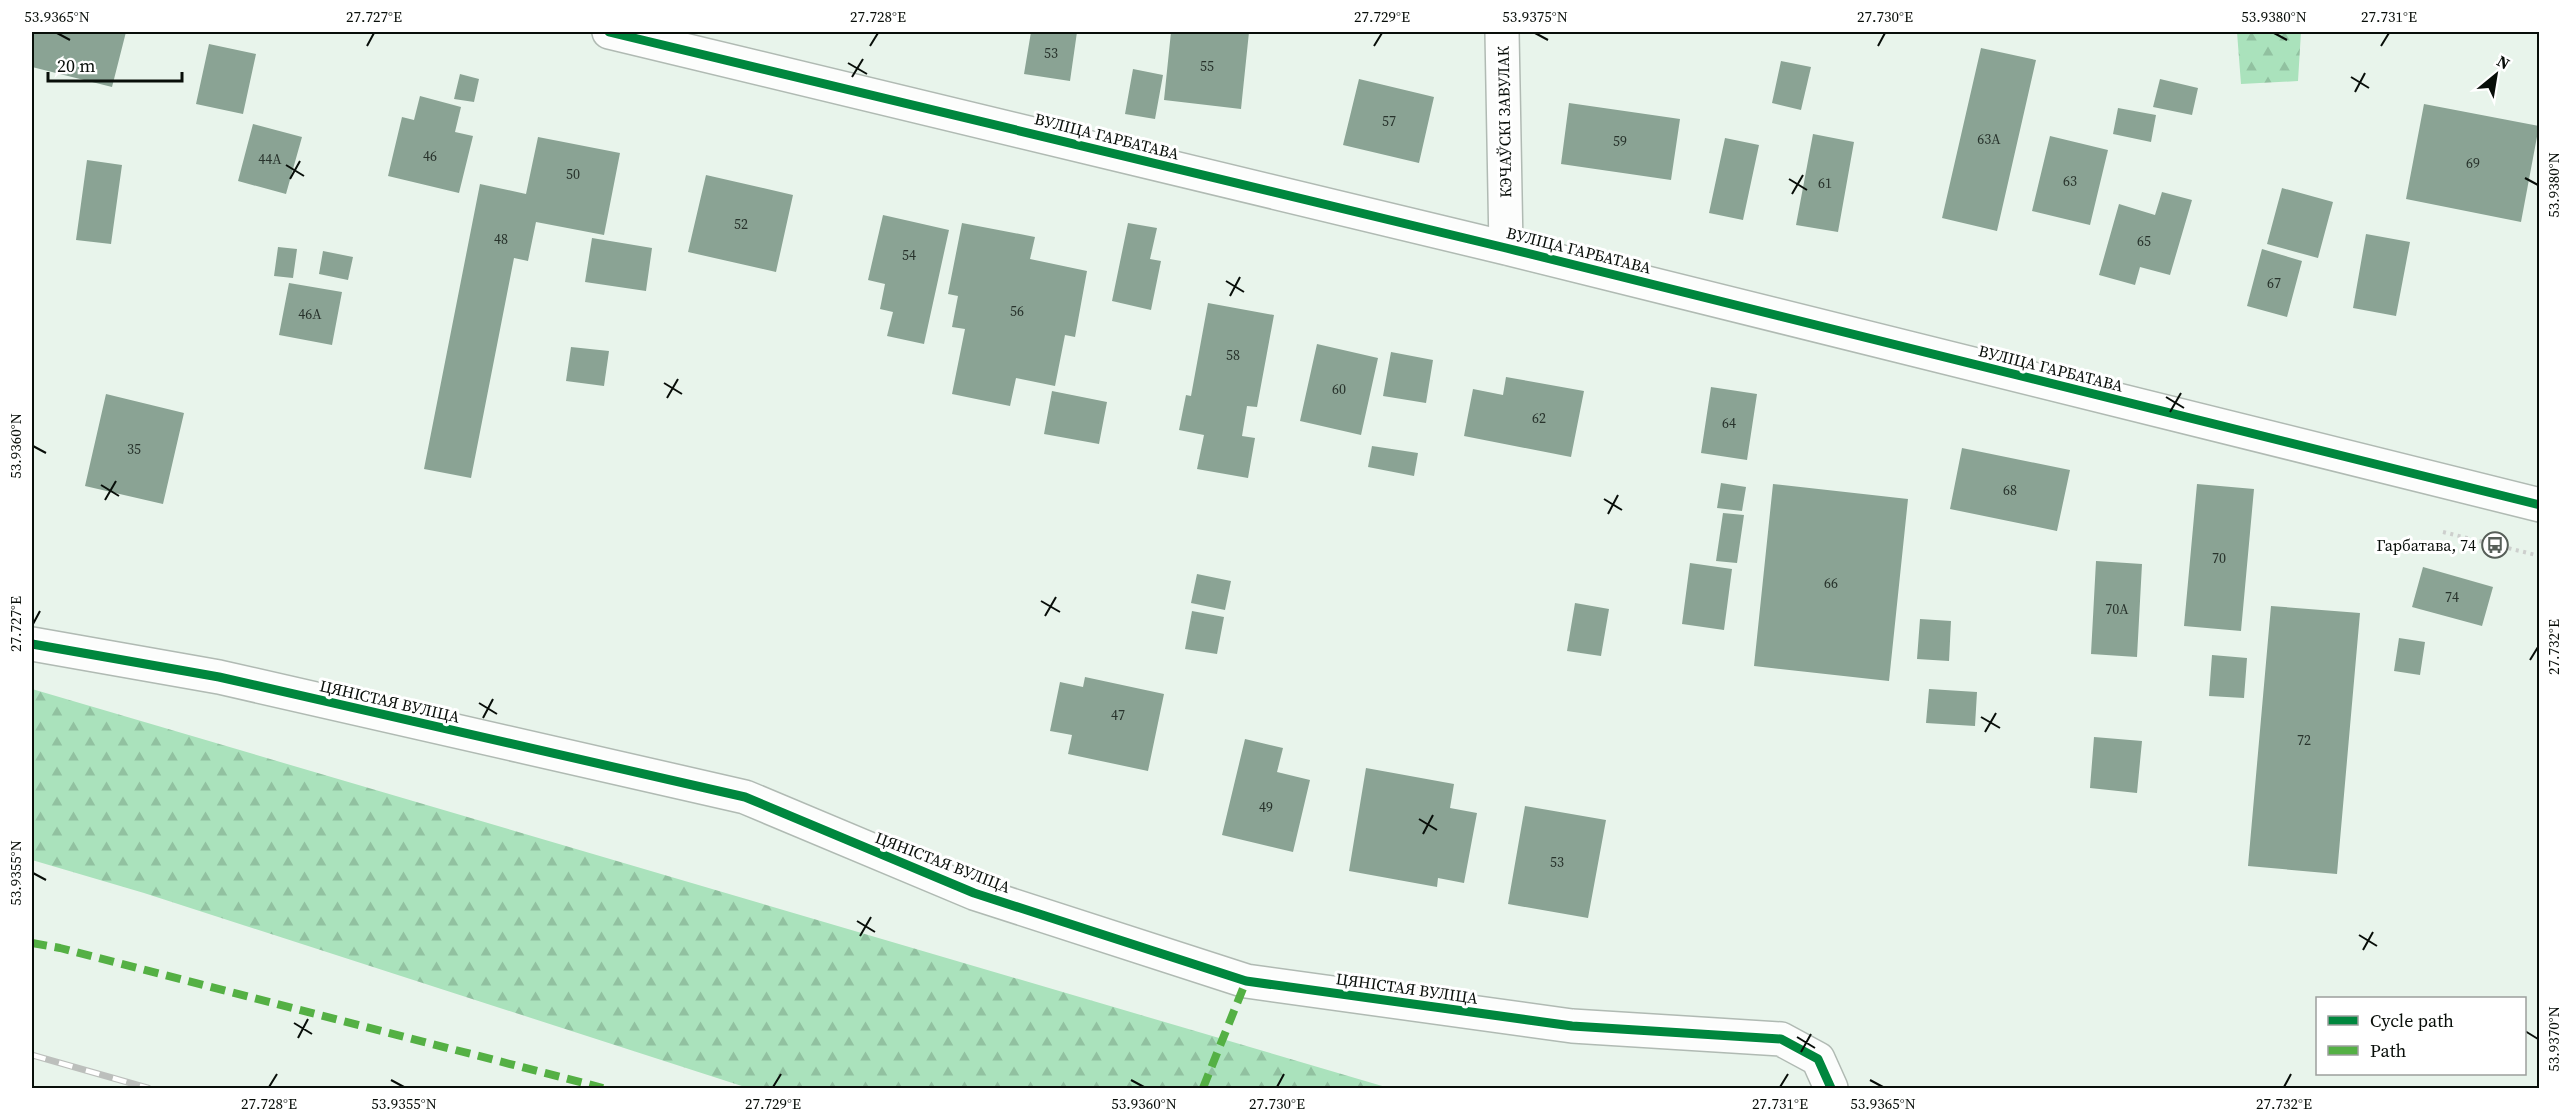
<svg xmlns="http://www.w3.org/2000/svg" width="2571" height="1120" viewBox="0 0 2571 1120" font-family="'Source Serif 4',serif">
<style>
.forest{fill:url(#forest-firs)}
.building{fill:#8aa394}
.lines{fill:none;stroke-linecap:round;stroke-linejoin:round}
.minor-casing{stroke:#b0bab3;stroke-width:36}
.path{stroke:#cdcfcd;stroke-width:4;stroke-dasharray:3 4.5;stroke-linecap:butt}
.minor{stroke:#fcfdfc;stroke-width:33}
.rail-casing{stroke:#bcbfbc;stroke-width:7}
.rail{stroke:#fff;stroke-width:4.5;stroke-dasharray:14;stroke-linecap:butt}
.quiet{stroke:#54b044;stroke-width:8;stroke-dasharray:15 8;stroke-linecap:butt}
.cycleway-casing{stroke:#fff;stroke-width:13}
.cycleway{stroke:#00873e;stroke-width:9}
.ticks{fill:none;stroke:#080e09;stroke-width:2}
.labels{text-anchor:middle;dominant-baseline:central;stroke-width:6;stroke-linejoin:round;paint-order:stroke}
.number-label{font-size:14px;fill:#28332c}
.street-label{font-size:16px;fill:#080e09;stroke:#fff}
.poi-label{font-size:16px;fill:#080e09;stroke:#fff;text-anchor:end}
.neatline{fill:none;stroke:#080e09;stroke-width:2}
.ticks-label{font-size:15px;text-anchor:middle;fill:#080e09}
</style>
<defs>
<pattern id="forest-firs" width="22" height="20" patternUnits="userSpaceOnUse" patternTransform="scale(1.5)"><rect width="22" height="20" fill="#aae2bc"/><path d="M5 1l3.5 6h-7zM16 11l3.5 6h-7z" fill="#91c1a0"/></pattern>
</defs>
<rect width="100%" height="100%" fill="#e8f4eb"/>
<path class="forest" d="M2237,32H2301L2298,81L2241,84Z
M32,689L1389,1088H748L144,893L32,860Z"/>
<path class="building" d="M32,32H126L112,87L32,67Z
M1031,32H1077L1070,81L1024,74Z
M1171,32H1249L1241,109L1164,100Z
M209,44L256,54L243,114L196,104Z
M1981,48L2036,60L1997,231L1942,218Z
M1781,61L1811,67L1801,110L1772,103Z
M1133,69L1163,75L1155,119L1125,114Z
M460,74L479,79L474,102L454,99Z
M1359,79L1434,97L1419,163L1343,145Z
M2160,79L2198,88L2192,115L2153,107Z
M420,96L461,107L455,132L473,136L459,193L388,176L402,117L414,120Z
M1569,103L1680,119L1671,180L1561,164Z
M2424,104L2539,126L2521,222L2406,199Z
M2118,108L2156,115L2151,142L2113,134Z
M253,124L302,137L286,194L238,181Z
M1813,134L1854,142L1838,232L1796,225Z
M2050,136L2108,150L2090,225L2032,211Z
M538,137L620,153L604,235L536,222L528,261L514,258L471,478L424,469L480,184L526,194Z
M1725,138L1759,145L1743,220L1709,213Z
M87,160L122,165L111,244L76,240Z
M706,175L793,195L776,272L688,252Z
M2282,188L2333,202L2318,258L2267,244Z
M2162,192L2192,200L2170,275L2140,267L2135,285L2099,275L2119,204L2155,215Z
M883,215L949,230L924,344L887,336L893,312L880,309L885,284L868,280Z
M962,223L1035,237L1030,259L1087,271L1075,337L1065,335L1055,386L1016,378L1010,406L952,394L965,329L952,327L958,296L948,294Z
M1128,223L1157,228L1150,259L1161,261L1151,310L1112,301Z
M2366,234L2410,242L2396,316L2353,308Z
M592,238L652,248L646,291L585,282Z
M278,247L297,249L293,278L274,276Z
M2262,249L2302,261L2287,317L2247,306Z
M323,251L353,257L348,280L319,274Z
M289,283L342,292L332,345L279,335Z
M1208,303L1274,315L1257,407L1247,406L1242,436L1255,438L1248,478L1197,469L1204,435L1179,430L1186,395L1191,396Z
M1317,344L1378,358L1361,435L1300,421Z
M571,347L609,351L604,386L566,381Z
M1391,352L1433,360L1426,403L1383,396Z
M1506,377L1584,391L1571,457L1464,436L1473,389L1503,395Z
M1711,387L1757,394L1747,460L1701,453Z
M1052,391L1107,402L1099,444L1044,434Z
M106,394L184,413L163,504L85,486Z
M1372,446L1418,453L1414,476L1368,467Z
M1962,448L2070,470L2057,531L1950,509Z
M1721,483L1746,487L1742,511L1717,508Z
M1773,484L1908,499L1889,681L1754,666Z
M2197,484L2254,489L2241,631L2184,626Z
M1723,513L1744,515L1737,563L1716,561Z
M2096,561L2142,564L2137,657L2091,654Z
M1690,563L1732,569L1724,630L1682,624Z
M2423,567L2493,587L2482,626L2412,607Z
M1197,574L1231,581L1225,610L1191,603Z
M1575,603L1609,609L1601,656L1567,651Z
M2271,606L2360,613L2337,874L2248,866Z
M1192,611L1224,617L1217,654L1185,649Z
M1920,619L1951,621L1949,661L1917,659Z
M2399,638L2425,642L2420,675L2394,671Z
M2212,655L2247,658L2244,698L2209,696Z
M1085,677L1164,694L1148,771L1068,754L1072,735L1050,731L1060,682L1083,687Z
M1929,689L1977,692L1975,726L1926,723Z
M2094,737L2142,741L2137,793L2090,788Z
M1245,739L1283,748L1277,772L1310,780L1293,852L1222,835Z
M1366,768L1454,784L1450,808L1477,813L1464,883L1438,878L1437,887L1349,871Z
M1525,806L1606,820L1588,918L1508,904Z"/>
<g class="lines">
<g class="minor-casing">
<path id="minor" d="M609,32L1506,248L2540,505
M1502,32L1506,248
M32,644L219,677L745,797L974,893L1246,981L1572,1026L1781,1039L1818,1059L1831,1088"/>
</g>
<path class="path" d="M2443,532L2540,556"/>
<use href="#minor" class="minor"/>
<g class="rail-casing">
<path id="rail" d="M32,1055L148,1088"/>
</g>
<use href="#rail" class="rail"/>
<path class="quiet" d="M32,943L60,948L603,1088
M1203,1088L1246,981"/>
<g class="cycleway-casing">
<path id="cycleway" d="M609,32L1506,248L2540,505
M32,644L219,677L745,797L974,893L1246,981L1572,1026L1781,1039L1818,1059L1831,1088"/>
</g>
<use href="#cycleway" class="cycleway"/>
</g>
<path class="ticks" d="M57,33L70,40M1535,33L1548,40M2274,33L2287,40M367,46L374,33M870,46L878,33M1374,46L1382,33M1878,46L1885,33M2381,46L2389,33M848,63L867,74M852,77L863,59M2351,77L2369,88M2355,92L2365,73M286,165L304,176M2525,178L2538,185M290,179L300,161M1789,179L1807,190M1792,194L1803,175M1226,281L1244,292M1230,296L1240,277M664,383L682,394M2166,397L2184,408M667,398L678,379M2170,412L2181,393M33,446L46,453M101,485L119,496M1604,499L1622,510M105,500L116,481M1608,514L1618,495M1041,601L1060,612M1045,616L1056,597M33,624L40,611M2530,660L2538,647M479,703L497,714M1981,717L2000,728M483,718L493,699M1985,732L1996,713M1419,819L1437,830M1423,834L1433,815M33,873L46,880M857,921L875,932M2359,935L2377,946M860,936L871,917M2363,950L2373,932M294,1023L312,1034M2525,1031L2538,1039M1797,1037L1815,1048M298,1038L308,1019M1801,1052L1811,1034M391,1080L404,1087M1131,1080L1144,1087M1870,1080L1883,1087M269,1087L277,1074M773,1087L781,1074M1277,1087L1284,1074M1780,1087L1788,1074M2284,1087L2291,1074"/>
<defs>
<g id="bus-ring" transform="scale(1.35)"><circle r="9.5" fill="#fff" stroke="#565e58" stroke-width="1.5"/><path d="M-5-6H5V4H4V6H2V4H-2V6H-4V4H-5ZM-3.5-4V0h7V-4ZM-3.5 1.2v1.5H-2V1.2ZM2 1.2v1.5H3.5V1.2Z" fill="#565e58"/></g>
</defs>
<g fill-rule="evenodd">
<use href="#bus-ring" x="2495" y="545"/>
</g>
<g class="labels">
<g class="number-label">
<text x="1051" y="53">53</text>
<text x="1207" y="66">55</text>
<text x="1389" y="121">57</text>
<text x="1989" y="139">63А</text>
<text x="1620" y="141">59</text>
<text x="430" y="156">46</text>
<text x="270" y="159">44А</text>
<text x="2473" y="163">69</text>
<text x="573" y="174">50</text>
<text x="2070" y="181">63</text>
<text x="1825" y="183">61</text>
<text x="741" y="224">52</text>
<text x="501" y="239">48</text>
<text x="2144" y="241">65</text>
<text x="909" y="255">54</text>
<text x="2274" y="283">67</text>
<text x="1017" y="311">56</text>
<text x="310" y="314">46А</text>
<text x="1233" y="355">58</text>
<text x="1339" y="389">60</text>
<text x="1539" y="418">62</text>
<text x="1729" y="423">64</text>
<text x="134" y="449">35</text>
<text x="2010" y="490">68</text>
<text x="2219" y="558">70</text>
<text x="1831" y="583">66</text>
<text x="2452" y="597">74</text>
<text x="2117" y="609">70А</text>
<text x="1118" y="715">47</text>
<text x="2304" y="740">72</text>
<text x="1266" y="807">49</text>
<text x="1557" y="862">53</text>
</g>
<g class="street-label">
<text transform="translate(1504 122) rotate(-91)">КЭЧАЎСКІ ЗАВУЛАК</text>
<text transform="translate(1107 136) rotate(14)">ВУЛІЦА ГАРБАТАВА</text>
<text transform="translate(1579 250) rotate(14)">ВУЛІЦА ГАРБАТАВА</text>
<text transform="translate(2051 368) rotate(14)">ВУЛІЦА ГАРБАТАВА</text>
<text transform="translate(390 701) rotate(13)">ЦЯНІСТАЯ ВУЛІЦА</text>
<text transform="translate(943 862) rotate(21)">ЦЯНІСТАЯ ВУЛІЦА</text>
<text transform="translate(1407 988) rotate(8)">ЦЯНІСТАЯ ВУЛІЦА</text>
</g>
<g class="poi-label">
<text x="2476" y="545">Гарбатава, 74</text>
</g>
</g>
<rect width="2571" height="1120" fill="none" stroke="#ffffff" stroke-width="66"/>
<rect x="2316" y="997" width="210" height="78" fill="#ffffff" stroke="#9c9f9d" stroke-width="1.5"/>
<rect x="2328" y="1016" width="30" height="9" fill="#00873e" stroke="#9c9f9d" stroke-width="1.5"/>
<text x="2370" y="1027" font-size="18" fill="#080e09">Cycle path</text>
<rect x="2328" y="1046" width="30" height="9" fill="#54b044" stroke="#9c9f9d" stroke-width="1.5"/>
<text x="2370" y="1057" font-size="18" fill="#080e09">Path</text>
<g transform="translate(2496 75) rotate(30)" stroke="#ffffff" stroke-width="4.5" paint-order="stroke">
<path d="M0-4.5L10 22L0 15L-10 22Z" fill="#080e09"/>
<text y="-9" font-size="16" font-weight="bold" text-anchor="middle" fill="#080e09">N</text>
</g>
<path d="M48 72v9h134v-9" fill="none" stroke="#080e09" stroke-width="3"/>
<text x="57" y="72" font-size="18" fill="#080e09" stroke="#ffffff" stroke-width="4.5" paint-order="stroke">20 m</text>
<rect x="33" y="33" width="2505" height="1054" class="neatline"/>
<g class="ticks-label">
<text x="57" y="22">53.9365°N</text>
<text x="374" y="22">27.727°E</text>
<text x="878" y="22">27.728°E</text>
<text x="1382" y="22">27.729°E</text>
<text x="1535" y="22">53.9375°N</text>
<text x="1885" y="22">27.730°E</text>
<text x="2274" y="22">53.9380°N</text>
<text x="2389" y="22">27.731°E</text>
<text transform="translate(2554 185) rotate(-90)" y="5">53.9380°N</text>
<text transform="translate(16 446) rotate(-90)" y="5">53.9360°N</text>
<text transform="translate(16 624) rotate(-90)" y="5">27.727°E</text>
<text transform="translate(2554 647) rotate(-90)" y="5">27.732°E</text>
<text transform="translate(16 873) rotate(-90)" y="5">53.9355°N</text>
<text transform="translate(2554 1039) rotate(-90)" y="5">53.9370°N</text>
<text x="269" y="1109">27.728°E</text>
<text x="404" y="1109">53.9355°N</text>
<text x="773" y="1109">27.729°E</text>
<text x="1144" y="1109">53.9360°N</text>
<text x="1277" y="1109">27.730°E</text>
<text x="1780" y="1109">27.731°E</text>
<text x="1883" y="1109">53.9365°N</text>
<text x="2284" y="1109">27.732°E</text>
</g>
</svg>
